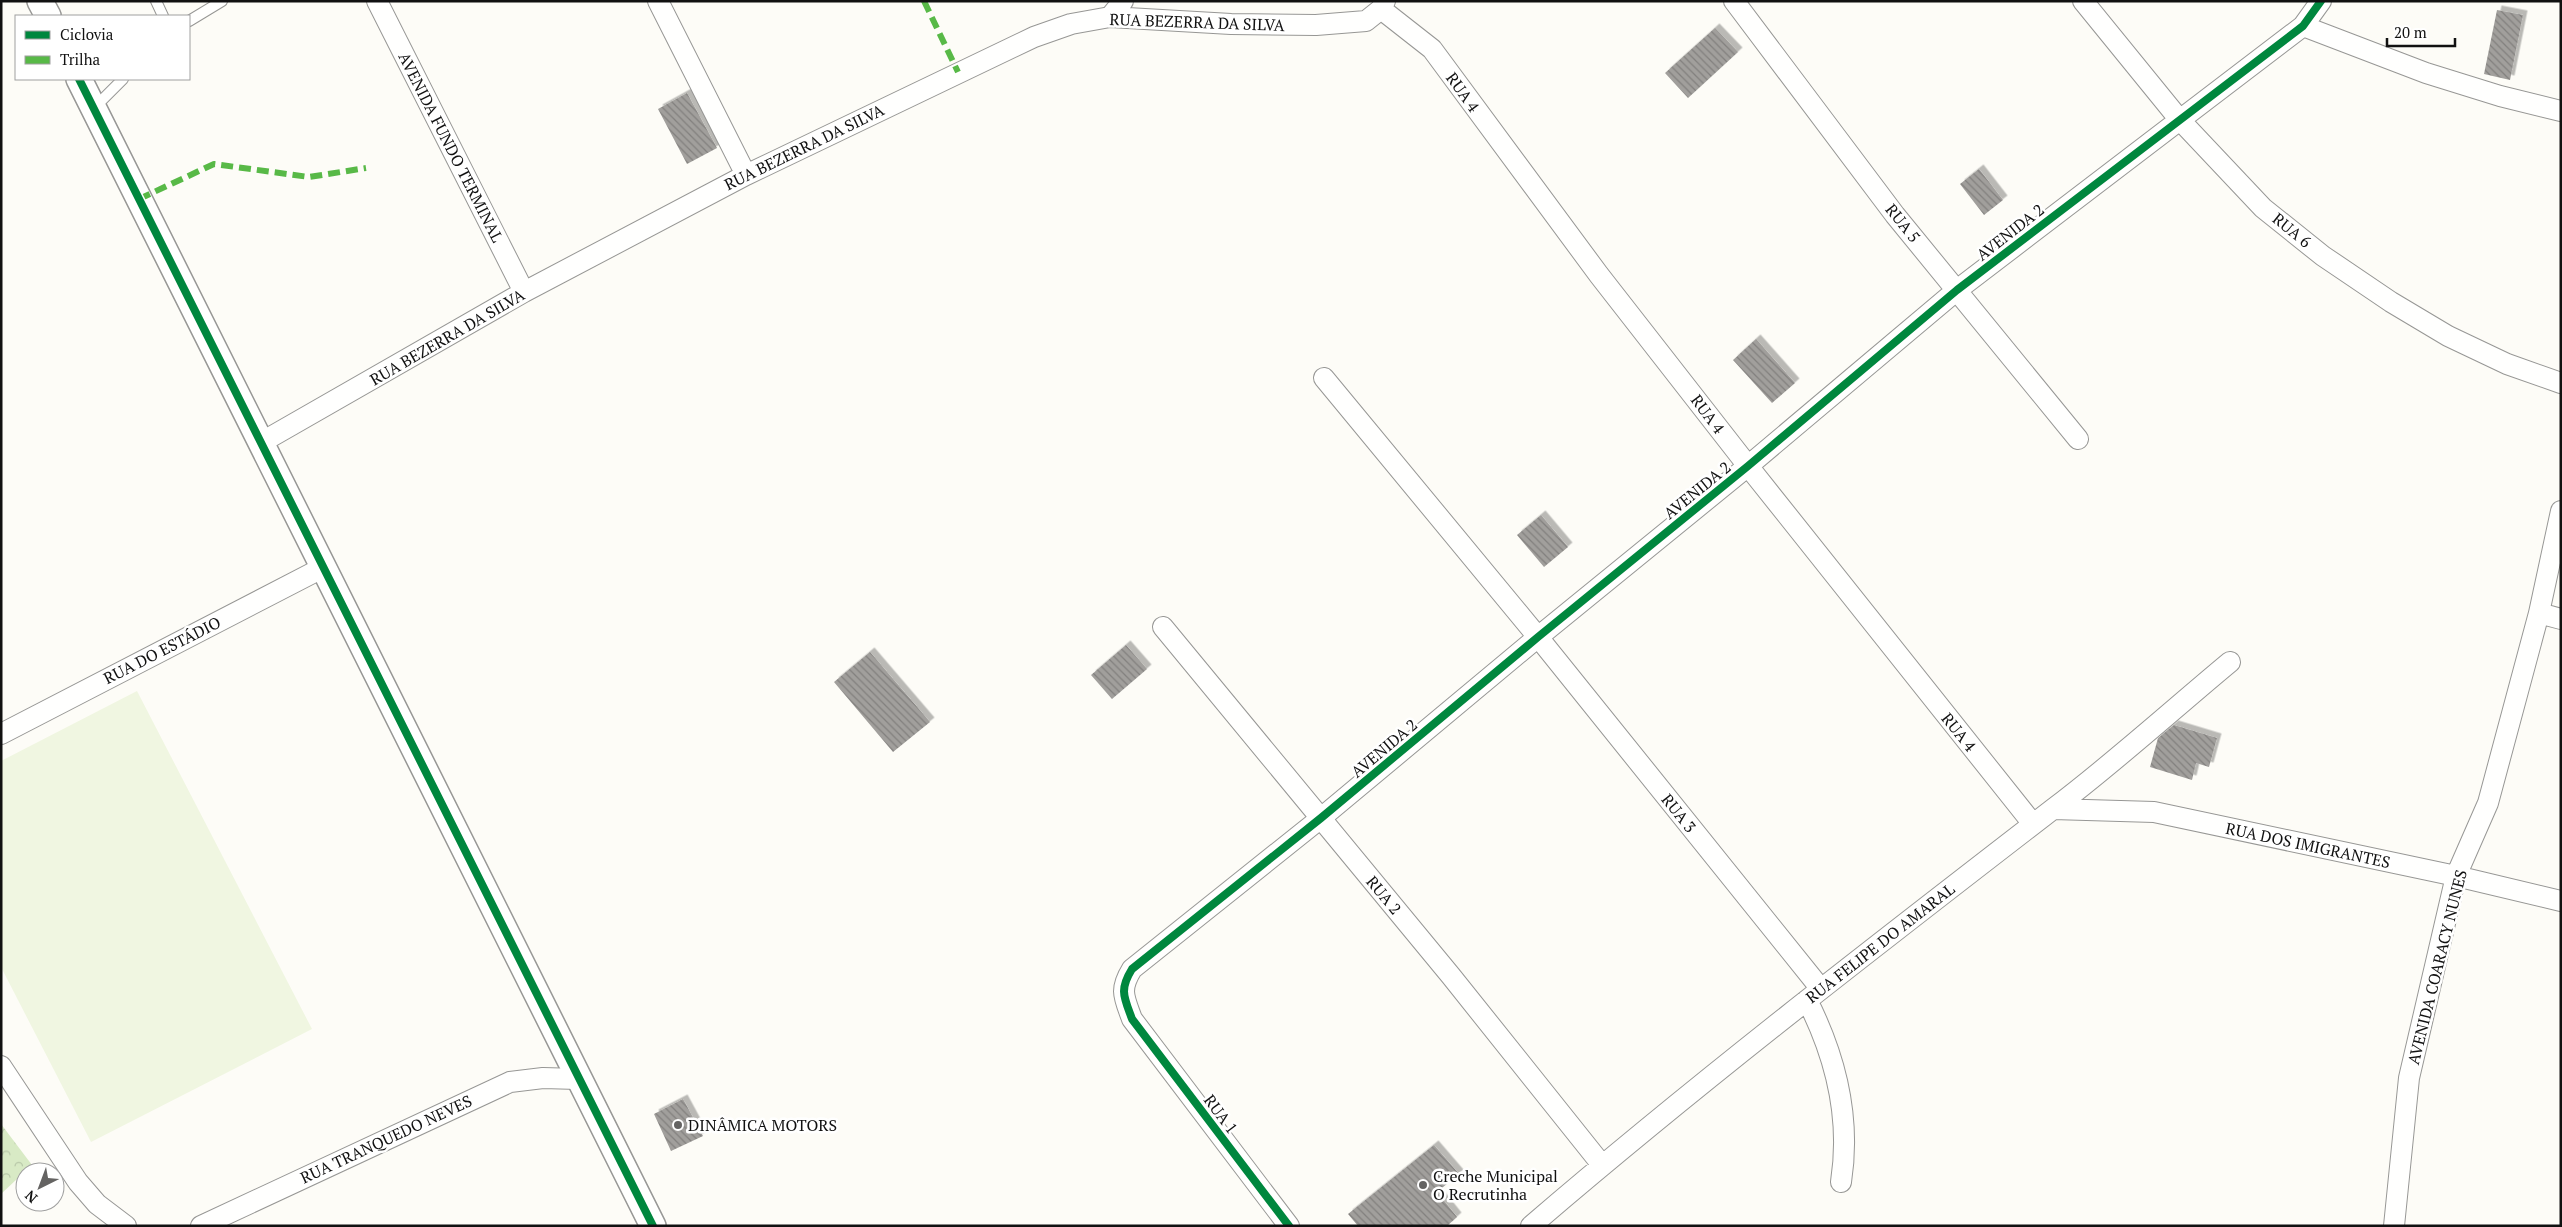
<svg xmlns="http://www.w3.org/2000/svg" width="2562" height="1227" viewBox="0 0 2562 1227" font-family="'PT Serif',serif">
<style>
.forest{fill:url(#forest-crowns)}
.pitch{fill:#f0f6e1}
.building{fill:url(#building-back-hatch);filter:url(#shadow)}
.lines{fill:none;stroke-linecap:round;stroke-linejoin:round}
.service-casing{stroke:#979795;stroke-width:12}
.minor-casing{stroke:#979795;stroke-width:22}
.tertiary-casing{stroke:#979795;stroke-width:28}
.service{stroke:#fffffe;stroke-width:10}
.minor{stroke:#fffffe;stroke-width:20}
.tertiary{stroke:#fffffe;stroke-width:25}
.quiet{stroke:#58b947;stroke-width:6;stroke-dasharray:12 6;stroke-linecap:butt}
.cycleway-casing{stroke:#fff;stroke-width:11}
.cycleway{stroke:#00873e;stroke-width:8}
.poi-dot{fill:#646362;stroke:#fff;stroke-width:2}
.labels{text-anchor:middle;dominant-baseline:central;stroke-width:5;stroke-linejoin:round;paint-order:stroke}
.street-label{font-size:16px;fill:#111;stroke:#fff}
.poi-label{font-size:16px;fill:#111;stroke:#fff;text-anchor:start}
</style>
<defs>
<pattern id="forest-crowns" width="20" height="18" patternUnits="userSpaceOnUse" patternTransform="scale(1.25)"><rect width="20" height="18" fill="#d8eac5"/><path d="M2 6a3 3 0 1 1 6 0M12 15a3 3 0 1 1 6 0" fill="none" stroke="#b8c8a8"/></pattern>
<pattern id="building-back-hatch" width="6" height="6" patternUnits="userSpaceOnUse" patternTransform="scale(1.25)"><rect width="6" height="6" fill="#a19f9c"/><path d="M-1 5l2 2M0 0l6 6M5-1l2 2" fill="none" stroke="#82807e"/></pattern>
<filter id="shadow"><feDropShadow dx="4.5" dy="-4.5" stdDeviation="0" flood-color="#0004"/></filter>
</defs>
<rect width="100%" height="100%" fill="#fdfcf7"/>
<path class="forest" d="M1,1124L32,1165L1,1194Z"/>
<path class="pitch" d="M137,691L312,1029L91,1142L1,967V761Z"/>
<path class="building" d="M2497,10L2523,15L2510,80L2484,74Z
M1715,28L1738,52L1688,98L1665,73Z
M687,93L717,148L687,164L658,109Z
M1979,169L2003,200L1984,215L1960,184Z
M1756,339L1795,383L1772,403L1733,360Z
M1541,515L1568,547L1544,567L1517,535Z
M1126,645L1147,669L1112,699L1091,675Z
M870,652L930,722L893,752L834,682Z
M2174,725L2217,738L2209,767L2196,763L2192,780L2150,767L2158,738Z
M683,1099L703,1136L671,1151L654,1114Z
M1434,1145L1459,1174L1437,1192L1457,1217L1447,1226H1358L1348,1214Z"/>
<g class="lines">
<g class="service-casing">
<path id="service" d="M156,1L163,16
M189,21L222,1
M95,107L123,79"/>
</g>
<g class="minor-casing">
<path id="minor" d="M377,1L524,292
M658,1L746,175
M1734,1L1895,215L2078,439
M2083,1L2179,119L2263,208L2323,256L2391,302L2448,336L2507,364L2561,383
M1381,9L1432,49L1599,275L1748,466L2033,824
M1110,17L1123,1
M2303,26L2426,73L2500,96L2561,111
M1324,378L1538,637L1821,989
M262,442L524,292L746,175L1034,37L1071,24L1110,17L1231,24L1316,25L1366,21L1381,9L1385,1
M2539,613L2561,619
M1163,627L1451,976L1602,1165
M1,734L324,567
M2053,809L2154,812L2456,876L2561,901
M1807,1000C1836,1057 1851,1118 1841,1182
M1,1066L78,1182L97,1204L126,1226
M201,1226L510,1082L543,1078L578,1079
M1289,1226L1132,1019C1124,997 1119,990 1132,969L1321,818L1538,637L1748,466L1957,290L2303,26L2321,1
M1531,1226C1700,1081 1877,945 2053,809C2114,763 2171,711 2230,662
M2394,1226L2409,1078L2456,876L2488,803L2539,613L2561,511"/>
</g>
<g class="tertiary-casing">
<path id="tertiary" d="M40,1L48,16
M79,79L653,1226"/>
</g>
<use href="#service" class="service"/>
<use href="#minor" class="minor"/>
<use href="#tertiary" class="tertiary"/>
<path class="quiet" d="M924,1L958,72
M139,199L214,164L309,177L366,168"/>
<g class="cycleway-casing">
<path id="cycleway" d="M79,79L653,1226
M1289,1226L1132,1019C1124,997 1119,990 1132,969L1321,818L1538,637L1748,466L1957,290L2303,26L2321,1"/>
</g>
<use href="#cycleway" class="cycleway"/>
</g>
<g class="poi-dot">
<circle cx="678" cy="1125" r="5"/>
<circle cx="1423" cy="1185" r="5"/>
</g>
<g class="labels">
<g class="street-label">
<text transform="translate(1197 22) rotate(2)">RUA BEZERRA DA SILVA</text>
<text transform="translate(1463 92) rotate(54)">RUA 4</text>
<text transform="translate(451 147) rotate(63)">AVENIDA FUNDO TERMINAL</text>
<text transform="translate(804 147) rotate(-26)">RUA BEZERRA DA SILVA</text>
<text transform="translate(1903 223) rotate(51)">RUA 5</text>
<text transform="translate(2292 230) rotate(39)">RUA 6</text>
<text transform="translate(2010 232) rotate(-38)">AVENIDA 2</text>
<text transform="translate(447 337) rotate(-30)">RUA BEZERRA DA SILVA</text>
<text transform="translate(1708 414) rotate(53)">RUA 4</text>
<text transform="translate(1697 490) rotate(-39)">AVENIDA 2</text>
<text transform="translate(162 650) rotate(-27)">RUA DO ESTÁDIO</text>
<text transform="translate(1959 732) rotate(51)">RUA 4</text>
<text transform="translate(1384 748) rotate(-40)">AVENIDA 2</text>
<text transform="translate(1679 813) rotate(51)">RUA 3</text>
<text transform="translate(2308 845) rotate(12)">RUA DOS IMIGRANTES</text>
<text transform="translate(1384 895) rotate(50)">RUA 2</text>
<text transform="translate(1880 943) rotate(-38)">RUA FELIPE DO AMARAL</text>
<text transform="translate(2437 967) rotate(-76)">AVENIDA COARACY NUNES</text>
<text transform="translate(1221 1114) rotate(53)">RUA 1</text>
<text transform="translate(386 1139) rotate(-25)">RUA TRANQUEDO NEVES</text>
</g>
<g class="poi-label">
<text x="688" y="1125">DINÂMICA MOTORS</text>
<text x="1433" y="1176">Creche Municipal<tspan x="1433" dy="18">O Recrutinha</tspan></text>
</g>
</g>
<rect width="2562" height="1227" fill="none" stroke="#111111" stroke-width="5"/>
<rect x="15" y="15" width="175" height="65" fill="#ffffff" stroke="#a0a0a0"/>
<rect x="25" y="31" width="25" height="8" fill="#00873e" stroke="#a0a0a0"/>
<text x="60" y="40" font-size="15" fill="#111111">Ciclovia</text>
<rect x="25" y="56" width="25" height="8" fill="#58b947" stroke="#a0a0a0"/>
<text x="60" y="65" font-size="15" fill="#111111">Trilha</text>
<g transform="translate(40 1187) rotate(222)"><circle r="24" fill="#ffffff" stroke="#a0a0a0"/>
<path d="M0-4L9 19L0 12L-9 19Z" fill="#646362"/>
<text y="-8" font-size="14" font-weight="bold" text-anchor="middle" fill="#111111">N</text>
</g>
<path d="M2387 38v8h68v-8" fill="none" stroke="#111111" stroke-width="2.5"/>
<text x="2394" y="38" font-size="15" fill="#111111" stroke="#ffffff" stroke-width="4" paint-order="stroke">20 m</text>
</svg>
